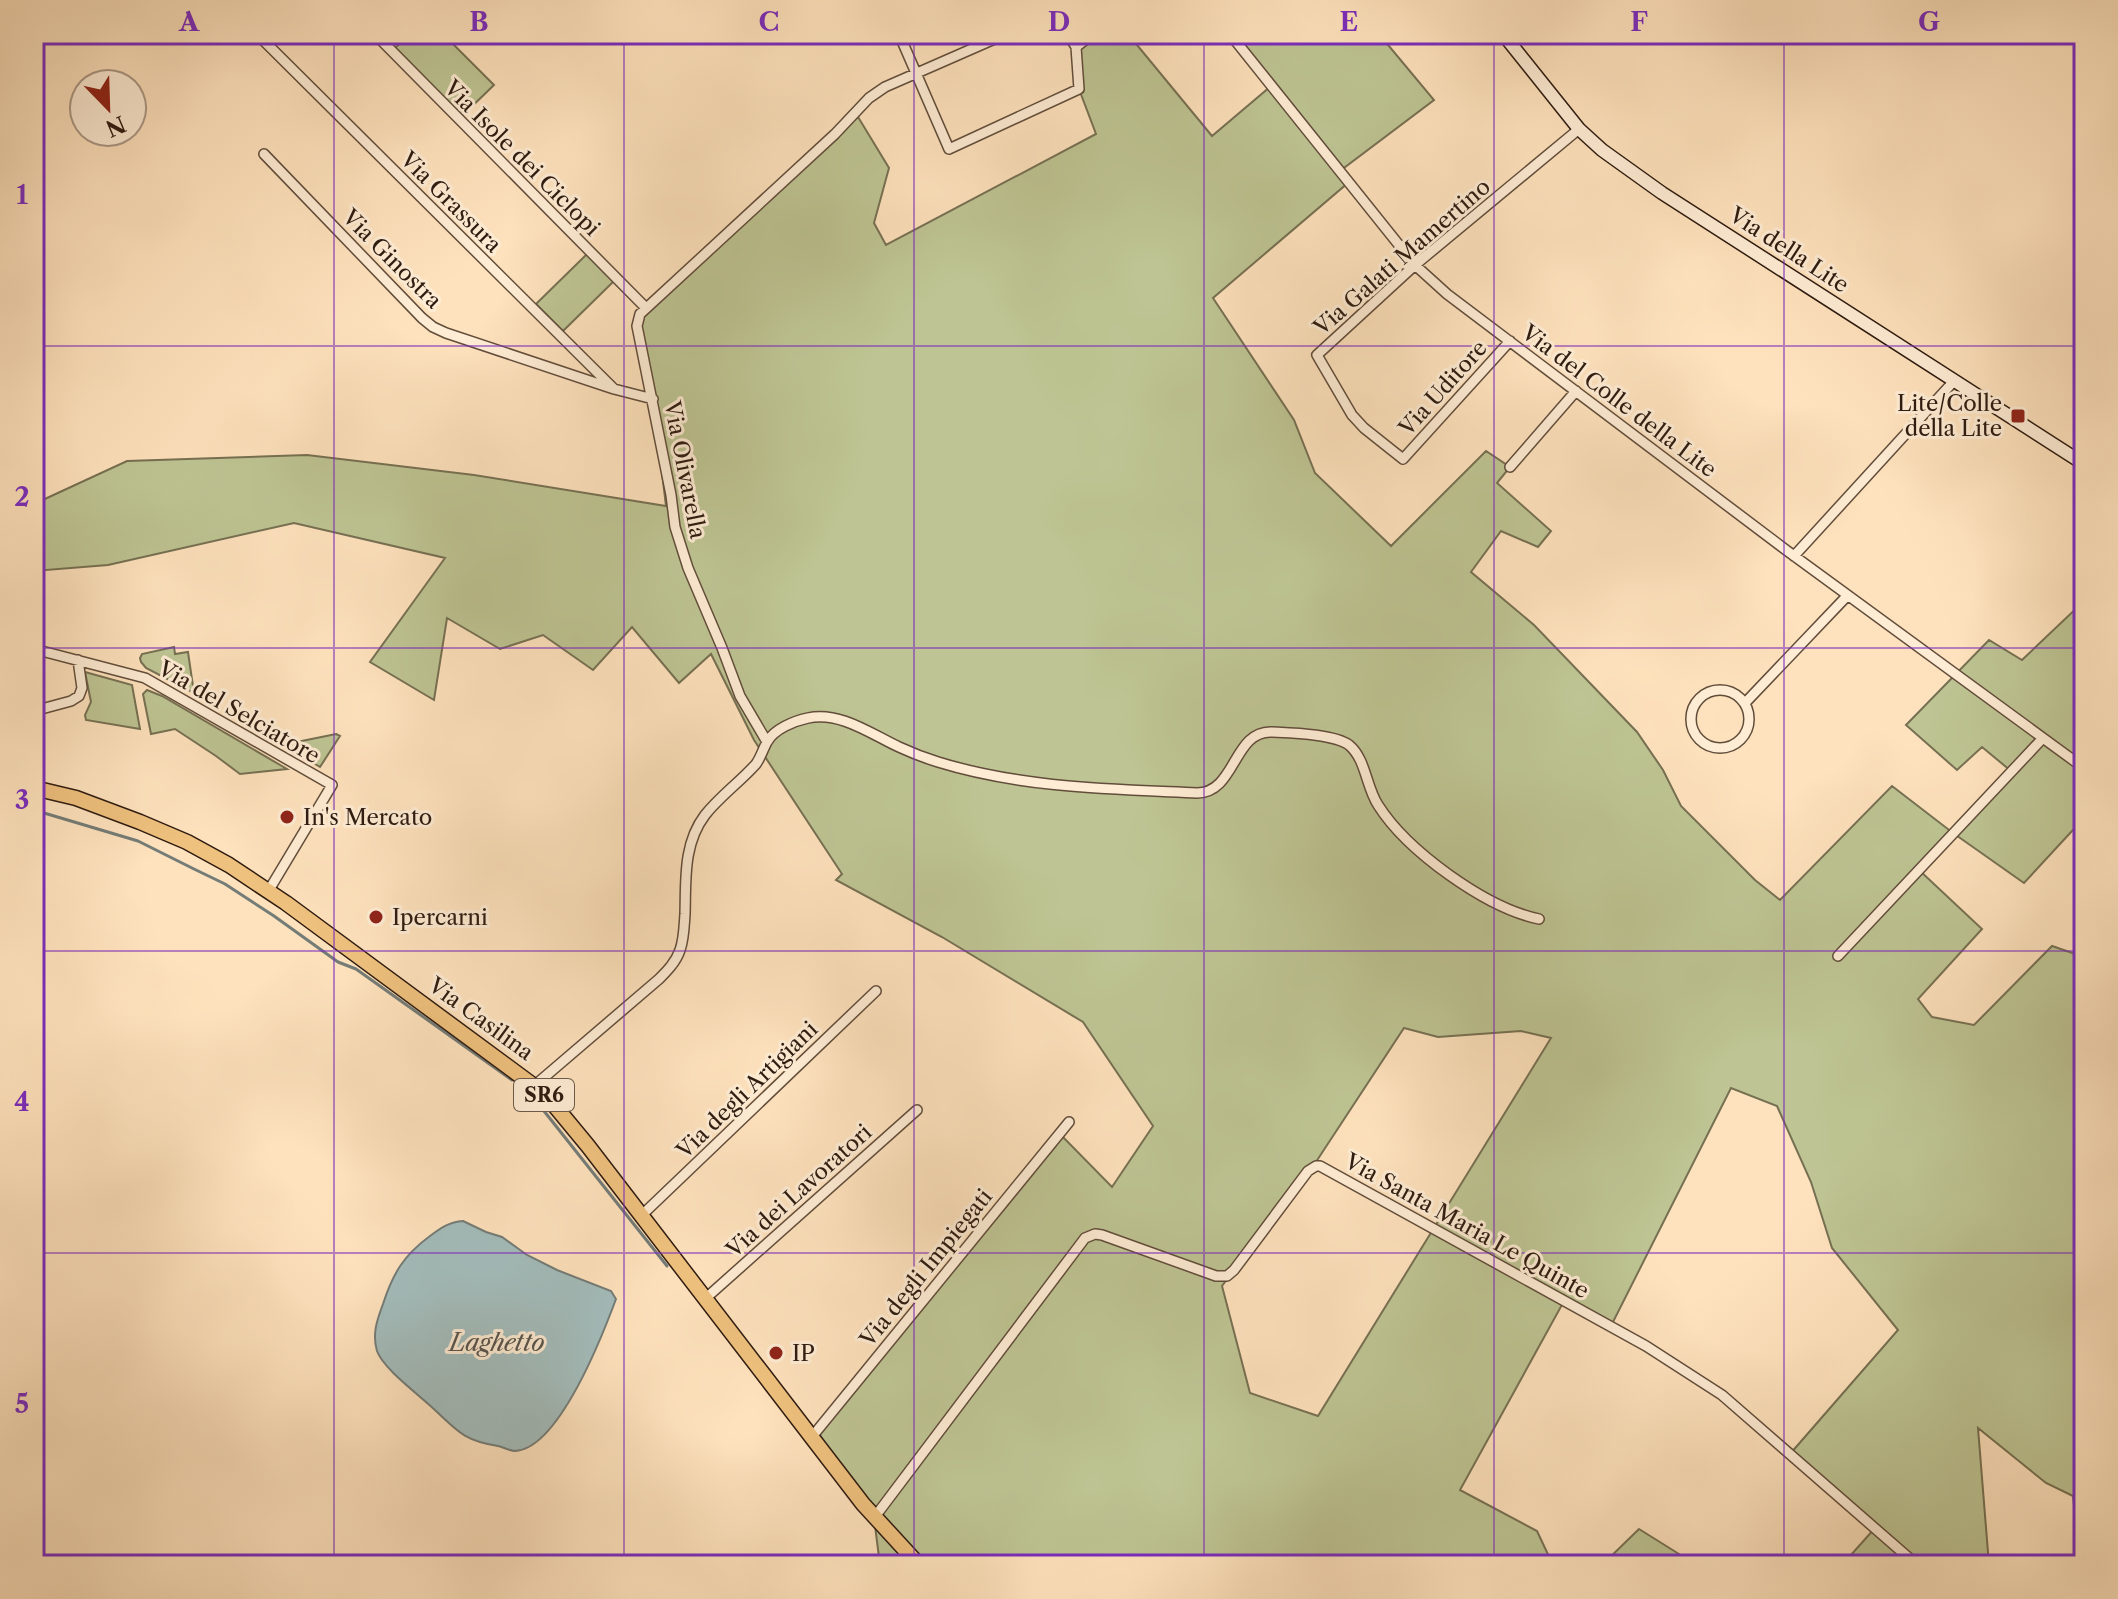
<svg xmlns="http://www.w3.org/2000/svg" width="2118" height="1599" viewBox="0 0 2118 1599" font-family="'Libre Caslon Text',serif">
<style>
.green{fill:#bec493;stroke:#767052;stroke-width:2;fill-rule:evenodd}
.water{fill:#a3bcbb;stroke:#747c77;stroke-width:2}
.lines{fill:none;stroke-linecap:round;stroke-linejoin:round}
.stream{stroke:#747c77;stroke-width:3}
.street-casing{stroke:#624d3b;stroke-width:12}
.secondary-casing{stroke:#2e1b10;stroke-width:15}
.primary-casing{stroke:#2e1b10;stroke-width:17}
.street{stroke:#feecd4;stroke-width:9}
.secondary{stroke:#feecd4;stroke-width:12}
.primary{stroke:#efc17e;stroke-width:14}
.grid{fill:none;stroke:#7b2cbf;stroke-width:2;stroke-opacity:0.55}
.poi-dot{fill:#8f2418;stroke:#feecd4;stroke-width:3}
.labels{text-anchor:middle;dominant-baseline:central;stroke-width:6;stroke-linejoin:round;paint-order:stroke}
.shield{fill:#feecd4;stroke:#6c5a4b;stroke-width:2}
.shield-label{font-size:20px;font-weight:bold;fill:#2e1b10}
.street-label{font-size:22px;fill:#2e1b10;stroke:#feecd4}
.poi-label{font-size:22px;fill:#2e1b10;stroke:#feecd4;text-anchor:start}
.water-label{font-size:24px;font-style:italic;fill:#57534c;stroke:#feecd4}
.neatline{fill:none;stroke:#7b2cbf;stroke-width:3}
.grid-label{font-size:26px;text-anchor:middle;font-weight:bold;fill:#7b2cbf}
</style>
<rect width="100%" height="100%" fill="#fee2bd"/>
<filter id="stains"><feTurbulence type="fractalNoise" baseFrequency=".0025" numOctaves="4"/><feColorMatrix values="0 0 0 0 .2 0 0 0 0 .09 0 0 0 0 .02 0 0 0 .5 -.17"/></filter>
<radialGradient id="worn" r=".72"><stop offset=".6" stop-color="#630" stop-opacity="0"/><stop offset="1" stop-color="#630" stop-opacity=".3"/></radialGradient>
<path class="green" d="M410,34H443L494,85L462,116L395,48Z
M1091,34H1128L1212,136L1271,86L1230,34H1379L1434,100L1340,171L1349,182L1213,298L1294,420L1315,473L1391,546L1486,451L1510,467L1497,483L1551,531L1538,547L1501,531L1471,572L1534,625L1637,732L1663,770L1681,806L1755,880L1780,900L1892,786L1953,833L2011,771L1982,747L1957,770L1906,725L1989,640L2022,660L2084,601V818L2024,883L1953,833L1919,870L1982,929L1918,999L1932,1017L1974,1025L2052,946L2084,957V1565H2080L2073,1496L2046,1483L1978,1428L1989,1565H1842L1875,1528L1790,1454L1898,1330L1832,1248L1811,1182L1777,1106L1731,1088L1611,1326L1564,1301L1460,1490L1537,1531L1553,1565H880L874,1518L818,1433L1059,1133L1112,1187L1153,1126L1083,1022L942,937L836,880L842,874L754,740L711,654L679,683L632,627L593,670L543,635L500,649L447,618L434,700L370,662L445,558L294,523L108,565L34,571V504L127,461L307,455L474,475L666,506L653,399L637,326L646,308L855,112L889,168L874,223L886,245L1096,134L1079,89L1076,47ZM1404,1028L1438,1037L1521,1031L1551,1038L1318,1416L1250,1393L1222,1286L1312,1168Z
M587,254L614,281L563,331L536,304Z
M174,647L175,654L188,652L194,693L146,668L141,662L140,658L142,654Z
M85,672L132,685L140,729L86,720L85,715L91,702Z
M147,690L162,696L287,769L240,774L216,756L175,729L151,734L143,694Z
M336,734L340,736L320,767L289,748L292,743Z
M1639,1529L1679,1554L1666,1565H1602Z"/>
<path class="water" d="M463,1221L486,1232L502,1237L527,1255L557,1270L611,1291L616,1299C603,1334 559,1449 515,1451C510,1451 503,1447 498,1446C466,1441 459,1433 436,1411C421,1396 384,1370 377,1351C372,1334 377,1320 383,1304C393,1273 404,1255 430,1236C441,1228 449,1222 463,1221Z"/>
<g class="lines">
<path class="stream" d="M34,810L138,841L194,869L225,884L274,916L338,962L356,969L512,1080
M527,1093L540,1106L667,1266"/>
<g class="street-casing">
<path id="street" d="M375,34L646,308
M899,34L949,149L1079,89L1076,47L1068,34
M1230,34L1415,265L1447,294L1786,550L2084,768
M263,40L614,389
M1076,47L1093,34
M264,154L422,318L433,327L446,333L614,389L653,399
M1510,341L1403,459L1364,428L1352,415L1317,355L1415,265L1579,129
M1510,467L1576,391
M1794,556L1954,381
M34,649L145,678L332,785L269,890
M1691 719a29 29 0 1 1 58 0a29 29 0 1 1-58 0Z
M1745,703L1847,596
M34,711L71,701L79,696L82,688L78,660
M767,742L740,696L722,648L688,568L675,527L671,495L637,326L640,314L835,134L869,98L885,87L1006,34
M1838,956L2043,738
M534,1086L659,979C667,971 676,962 680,950C684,939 684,927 685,914C686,880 683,844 705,815C720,796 740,782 756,764C761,757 763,749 767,742C774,729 794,721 808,718C840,711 871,734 899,747C912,753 925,758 938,762C1022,788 1110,789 1197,793C1236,793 1233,730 1272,732C1291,733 1334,734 1349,745C1366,759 1366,787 1378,805C1407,851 1486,908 1539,919
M642,1215L876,991
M706,1298L917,1110
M811,1438L1069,1122
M874,1518L1085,1238L1095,1234L1102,1235L1216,1276H1227L1234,1270L1308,1171L1316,1166H1320L1646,1346L1722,1395L1917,1565"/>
</g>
<g class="secondary-casing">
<path id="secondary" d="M1503,34L1579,129L1602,150L1662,193L2084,464"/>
</g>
<g class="primary-casing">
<path id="primary" d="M34,788L76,798L140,822L187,842L229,865L286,903L534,1086L550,1100L588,1146L863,1504L919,1565"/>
</g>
<use href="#street" class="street"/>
<use href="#secondary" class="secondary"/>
<use href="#primary" class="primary"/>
</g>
<path class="grid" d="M334,34V1565M624,34V1565M914,34V1565M1204,34V1565M1494,34V1565M1784,34V1565M34,346H2084M34,648H2084M34,951H2084M34,1253H2084"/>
<g class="poi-dot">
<rect x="2010" y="408" width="16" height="16" rx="4"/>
<circle cx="287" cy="817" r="8"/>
<circle cx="376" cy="917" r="8"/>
<circle cx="776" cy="1353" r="8"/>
</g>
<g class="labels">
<rect class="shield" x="514" y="1079" width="60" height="32" rx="6"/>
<g class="shield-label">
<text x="544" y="1095">SR6</text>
</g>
<g class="street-label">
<text transform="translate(522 158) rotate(45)">Via Isole dei Ciclopi</text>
<text transform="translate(451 202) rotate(45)">Via Grassura</text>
<text transform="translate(1789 250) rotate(33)">Via della Lite</text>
<text transform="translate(1402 257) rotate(-41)">Via Galati Mamertino</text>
<text transform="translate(392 259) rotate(45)">Via Ginostra</text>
<text transform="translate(1443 388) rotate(-48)">Via Uditore</text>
<text transform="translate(1619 401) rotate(37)">Via del Colle della Lite</text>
<text transform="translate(685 470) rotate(79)">Via Olivarella</text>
<text transform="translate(239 712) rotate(30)">Via del Selciatore</text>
<text transform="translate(481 1019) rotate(36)">Via Casilina</text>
<text transform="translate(747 1090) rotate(-44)">Via degli Artigiani</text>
<text transform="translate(799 1191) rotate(-42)">Via dei Lavoratori</text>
<text transform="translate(1467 1226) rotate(29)">Via Santa Maria Le Quinte</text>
<text transform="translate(926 1268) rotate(-51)">Via degli Impiegati</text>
</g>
<g class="poi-label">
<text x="2002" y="403" text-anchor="end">Lite/Colle<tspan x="2002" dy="25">della Lite</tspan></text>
<text x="303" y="817">In's Mercato</text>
<text x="392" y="917">Ipercarni</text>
<text x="792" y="1353">IP</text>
</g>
<g class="water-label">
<text x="497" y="1342">Laghetto</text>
</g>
</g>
<rect width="2118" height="1599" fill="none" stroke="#fee2bd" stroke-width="88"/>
<g transform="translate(108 108) rotate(157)"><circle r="38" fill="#feecd4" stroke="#ab9886" stroke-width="2"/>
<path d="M0-6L14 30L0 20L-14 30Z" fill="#8f2418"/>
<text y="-12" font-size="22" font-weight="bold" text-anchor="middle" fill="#2e1b10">N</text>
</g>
<rect x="44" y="44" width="2030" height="1511" class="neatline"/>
<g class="grid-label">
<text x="189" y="31">A</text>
<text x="479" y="31">B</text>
<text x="769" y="31">C</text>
<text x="1059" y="31">D</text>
<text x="1349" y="31">E</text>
<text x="1639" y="31">F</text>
<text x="1929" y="31">G</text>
<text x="22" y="204">1</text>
<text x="22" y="506">2</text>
<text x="22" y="809">3</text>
<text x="22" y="1111">4</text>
<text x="22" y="1413">5</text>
</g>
<rect width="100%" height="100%" filter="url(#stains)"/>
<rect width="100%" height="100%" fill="url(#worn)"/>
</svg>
